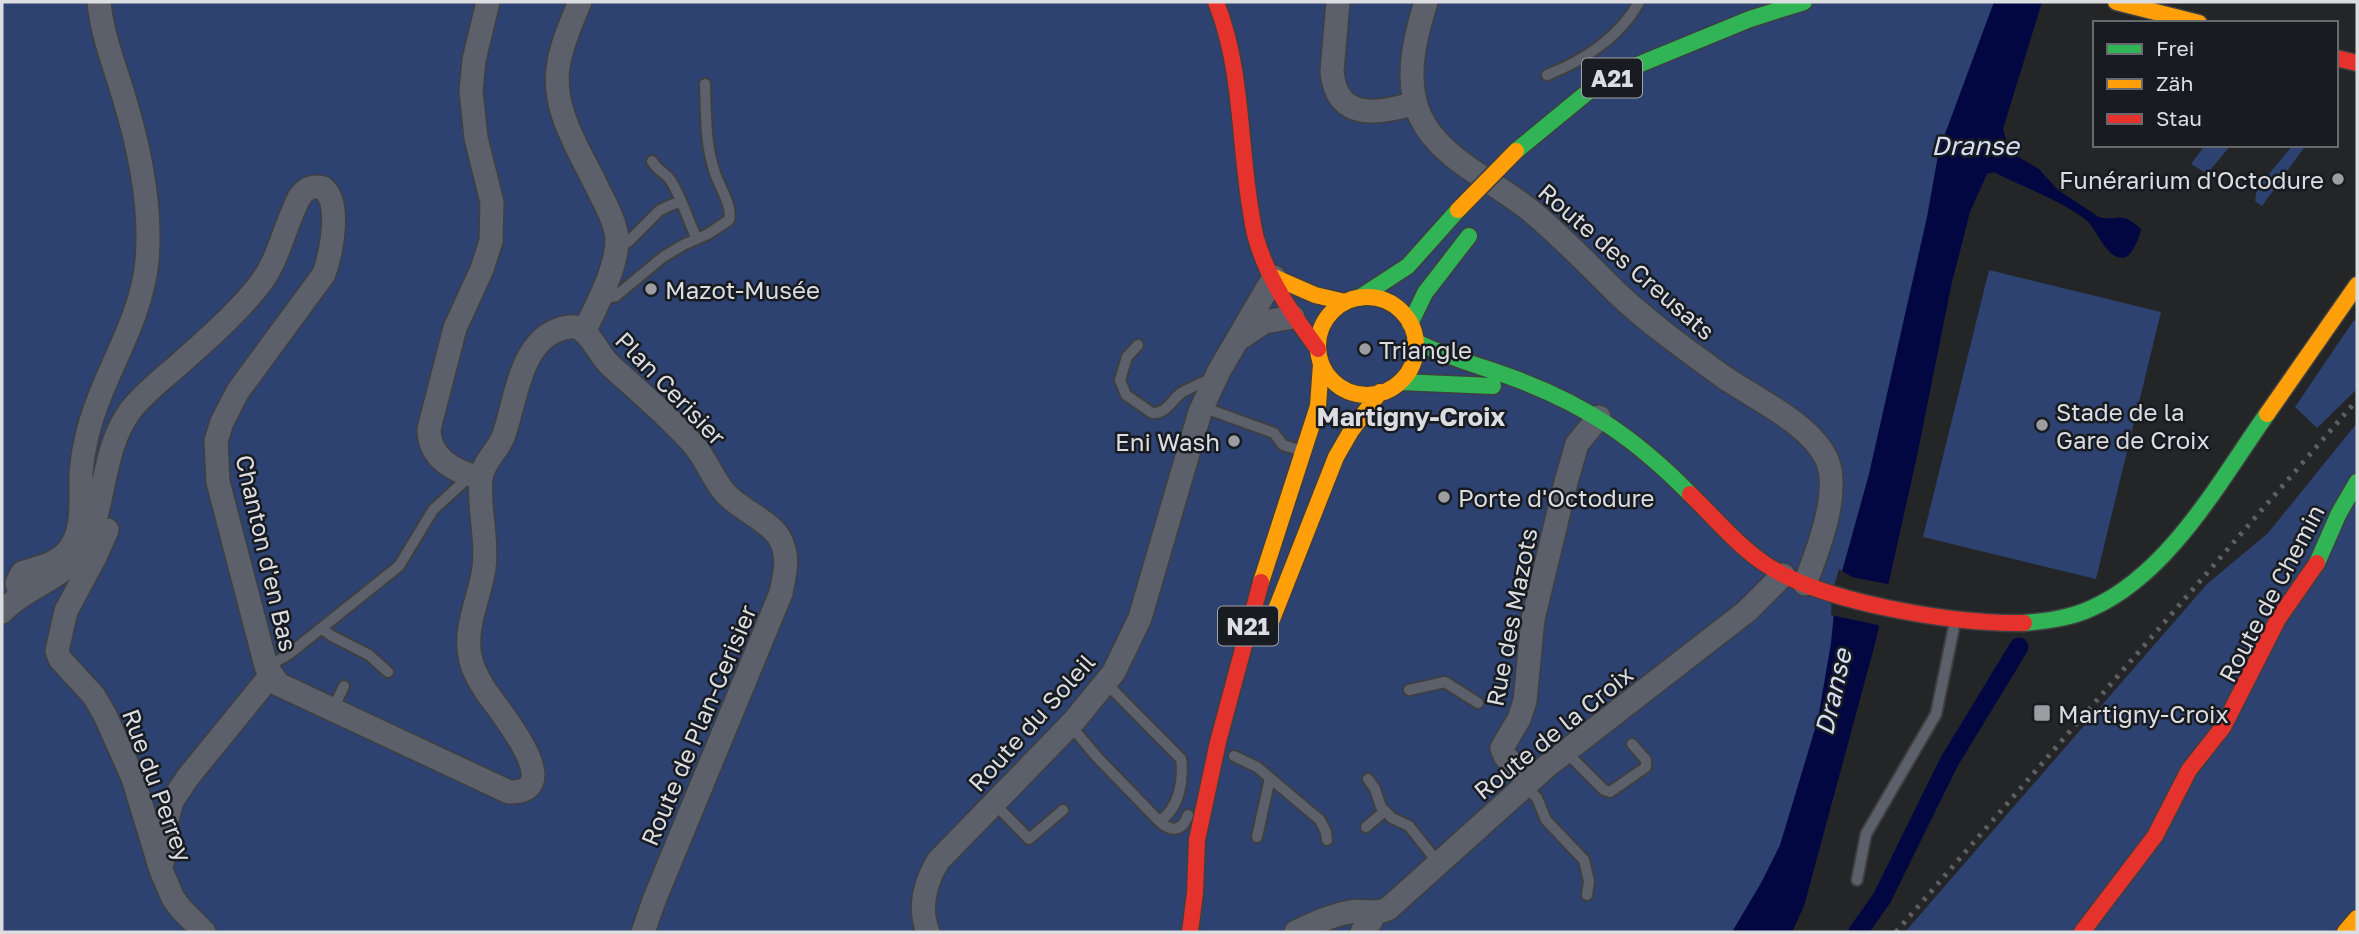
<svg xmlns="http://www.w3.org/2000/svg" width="2359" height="934" viewBox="0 0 2359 934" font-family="'Golos Text',sans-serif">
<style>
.green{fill:#2d4271}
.water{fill:#030741}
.pier{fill:#232527}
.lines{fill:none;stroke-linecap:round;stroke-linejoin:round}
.canal{stroke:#030741;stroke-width:19}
.lane-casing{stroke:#3e3f40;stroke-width:14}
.street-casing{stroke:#3e3f40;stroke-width:26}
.fast-casing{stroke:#3e3f40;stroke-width:19}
.slow-casing{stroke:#3e3f40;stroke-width:19}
.jam-casing{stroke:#3e3f40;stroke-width:19}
.lane{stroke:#5c606a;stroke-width:10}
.street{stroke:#5c606a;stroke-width:23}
.fast{stroke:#30b455;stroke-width:16}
.slow{stroke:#ff9f0a;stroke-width:16}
.jam{stroke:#e5322d;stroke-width:16}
.rail{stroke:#5c5f64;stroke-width:5;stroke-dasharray:3.5 7;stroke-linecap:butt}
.slow-bridge-casing{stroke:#3e3f40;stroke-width:19;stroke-linecap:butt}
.slow-bridge{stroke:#ff9f0a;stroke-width:16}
.poi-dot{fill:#9b9da0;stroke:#181b20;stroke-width:2.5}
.labels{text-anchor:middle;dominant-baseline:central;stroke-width:5;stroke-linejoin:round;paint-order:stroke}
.shield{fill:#181b20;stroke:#a0a3a7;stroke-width:2}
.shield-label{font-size:23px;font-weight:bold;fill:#dbdde1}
.poi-label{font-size:24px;fill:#dbdde1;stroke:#181b20;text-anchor:start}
.street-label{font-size:24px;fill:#dbdde1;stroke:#181b20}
.water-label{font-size:26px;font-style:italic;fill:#d4def2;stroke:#181b20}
.neighbourhood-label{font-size:26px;font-weight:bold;fill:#dbdde1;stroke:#181b20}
</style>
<rect width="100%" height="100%" fill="#232527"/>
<path class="green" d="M2,2H2027L1930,272L1797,855L1761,932H2Z
M2205,145H2231L2207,174L2191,164Z
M2293,145H2306L2262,206L2255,201L2257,188Z
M1989,270L2161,312L2096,579L1923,537Z
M2354,320L2357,323V389L2317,428L2295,407Z
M2357,423V932H1905L2207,584L2268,533Z"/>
<path class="water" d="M1994,2H2042L2003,129L2007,144L2013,154L2039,169L2058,190L2099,217C2120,222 2120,210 2141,229C2140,236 2133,254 2126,257C2107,263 2097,228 2085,219C2057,198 2024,188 1994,172L1987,174L1970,212L1952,282L1917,456L1876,640L1804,906L1792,932H1732L1761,883L1780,845L1818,719L1831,643L1836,593L1869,474L1927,217L1939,150Z"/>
<path class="pier" d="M1839,569L1852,577L1892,585L1882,626L1831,615L1832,592Z"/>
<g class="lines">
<path class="canal" d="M1858,932L1882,898L1949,762L2019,647"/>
<g class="lane-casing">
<path id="lane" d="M1547,75C1583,61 1620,37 1639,2
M652,161C659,173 665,171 671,181C682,198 688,221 697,239
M616,246L628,242L660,210L680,201
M600,299L616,296L663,257L683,245L708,234L729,220C733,206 719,186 715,173C705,144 706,113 705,84
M1138,345L1127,357L1120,380L1126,395L1152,413C1166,414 1171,401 1181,393C1187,389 1196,386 1203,382L1212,385
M1202,407L1274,433L1283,445L1299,450
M321,628L332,636L369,655L388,672
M267,667L289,654L399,566L433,510L471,475
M1409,690L1445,682L1478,703
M333,709L344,686
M1070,725L1097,757L1159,821C1179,810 1184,780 1181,759L1106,683
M1566,752L1604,790L1610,792L1646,767V760L1632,744
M1234,756L1257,767L1320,820L1326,832L1327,840
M1368,779L1375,789L1381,807L1392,818L1409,826L1439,864
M1525,786L1537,798L1546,820L1584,860L1589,881L1587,895
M994,803L1029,839L1063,810
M1159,821C1171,832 1182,832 1188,815
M1366,827L1385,811
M1257,837L1270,778
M1857,880L1866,834L1936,714L1955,622"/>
</g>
<g class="street-casing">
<path id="street" d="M580,2C571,23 561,46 558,68C552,109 579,150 596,185C604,202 616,221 617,240C617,268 596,307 584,332
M1338,2L1332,71C1336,122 1380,114 1415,103
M1426,2C1415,37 1404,80 1420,116C1439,159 1498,183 1532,212C1562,237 1589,265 1617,293C1649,323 1685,349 1721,375C1753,398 1811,423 1827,460C1841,493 1817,552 1805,584
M1242,337L1264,322L1293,317
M481,478C455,472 429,459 429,429L455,328L482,269L491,241L492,202L476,138L471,91L474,60L488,2
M107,530L95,557L66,611L57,651L60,659L94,696L105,715L133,778L161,870L173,898L181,909L204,932
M21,596L17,583L22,573C37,567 53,566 65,554C86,534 80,498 81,473C82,460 84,448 87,436C101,376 141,324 147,261C152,206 139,146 123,94C114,64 102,34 99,2
M2,612C23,589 59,580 78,555C108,515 98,455 130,411C143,394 160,381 176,367C203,343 233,317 256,289C278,264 284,227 299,198C305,189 311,185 323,188C342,203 331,254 324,274L238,391L222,422L216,441L218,482L266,666L278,684L509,792C570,793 497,708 485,690C479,680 472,669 470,656C464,627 480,597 484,568C488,538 478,509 481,479C482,463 497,452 503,437C517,401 519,333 570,327C588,324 598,355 610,365C638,391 669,416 694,445C707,460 713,480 726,494C740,509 769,521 779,537C790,556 785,573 781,593L655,898L643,932
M1529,782L1505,756L1502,748L1519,719L1525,701L1533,619L1566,482L1577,444L1599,417
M163,860L167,820L172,801L188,777L271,675
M928,932C918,907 925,883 938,861L1074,721L1114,672L1140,618L1200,412L1219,371L1274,277
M1296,932C1313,924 1332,915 1350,912C1364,909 1377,916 1389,908L1547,766L1747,611L1783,575
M1362,932L1371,921L1374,912"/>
</g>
<g class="fast-casing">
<path id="fast" d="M1516,151L1589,91L1628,69L1750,19L1804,2
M1359,298L1408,266L1458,210
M1410,324L1425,293L1469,236
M1415,341C1447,358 1482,366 1516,379C1588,406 1636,439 1690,494
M1400,382L1493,386
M2317,563L2339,513L2357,482
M2024,623C2047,621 2071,618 2092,608C2170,573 2220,480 2267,414"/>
</g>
<g class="slow-casing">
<path id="slow" d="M2116,2L2199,23
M1274,277L1315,295L1345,302
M1318 346a49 49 0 1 1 98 0a49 49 0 1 1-98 0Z
M2267,414L2357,285
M1261,582L1318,406L1321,364
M1269,627L1336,457L1351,431L1380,392
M2345,932L2357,918"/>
</g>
<g class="jam-casing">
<path id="jam" d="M1216,2C1242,67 1239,138 1250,206C1252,217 1253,228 1256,238C1268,280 1292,314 1318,349
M2336,58L2357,63
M1690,494C1714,517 1737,545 1765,564C1823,603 1954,624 2024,623
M1190,932L1195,893L1197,840L1218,742L1261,582
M2082,932L2155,836L2189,770L2223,727L2278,619L2317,563"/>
</g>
<use href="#lane" class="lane"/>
<use href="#street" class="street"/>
<use href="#fast" class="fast"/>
<use href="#slow" class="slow"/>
<use href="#jam" class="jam"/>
<path class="rail" d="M1896,932L2357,400"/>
<g class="slow-bridge-casing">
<path id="slow-bridge" d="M1458,210L1516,151"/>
</g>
<use href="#slow-bridge" class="slow-bridge"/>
</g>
<g class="poi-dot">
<circle cx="2338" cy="179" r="7"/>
<circle cx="651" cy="289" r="7"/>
<circle cx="1365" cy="349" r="7"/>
<circle cx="2042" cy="425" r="7"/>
<circle cx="1234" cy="441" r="7"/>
<circle cx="1444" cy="497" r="7"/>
<rect x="2033" y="704" width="18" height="18" rx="3.5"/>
</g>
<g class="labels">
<g class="shield">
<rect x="1582" y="58.5" width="60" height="39" rx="5"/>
<rect x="1218" y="606.5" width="60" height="39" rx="5"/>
</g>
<g class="shield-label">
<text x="1612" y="78">A21</text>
<text x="1248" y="626">N21</text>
</g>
<g class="poi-label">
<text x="2324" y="179" text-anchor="end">Funérarium d'Octodure</text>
<text x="665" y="289">Mazot-Musée</text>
<text x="1379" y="349">Triangle</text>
<text x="2056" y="411">Stade de la<tspan x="2056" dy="28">Gare de Croix</tspan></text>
<text x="1220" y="441" text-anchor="end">Eni Wash</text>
<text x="1458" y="497">Porte d'Octodure</text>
<text x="2058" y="713">Martigny-Croix</text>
</g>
<g class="street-label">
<text transform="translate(1627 261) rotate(41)">Route des Creusats</text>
<text transform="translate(671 388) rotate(46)">Plan Cerisier</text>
<text transform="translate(267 553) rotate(77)">Chanton d'en Bas</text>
<text transform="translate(2271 593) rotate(-62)">Route de Chemin</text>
<text transform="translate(1511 617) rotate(-79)">Rue des Mazots</text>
<text transform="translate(1031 722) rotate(-48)">Route du Soleil</text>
<text transform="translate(698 725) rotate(-67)">Route de Plan-Cerisier</text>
<text transform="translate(1553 732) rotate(-39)">Route de la Croix</text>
<text transform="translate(158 785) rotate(70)">Rue du Perrey</text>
</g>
<g class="water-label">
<text x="1975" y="145">Dranse</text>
<text transform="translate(1833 692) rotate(-77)">Dranse</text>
</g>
<g class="neighbourhood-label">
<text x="1411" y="416">Martigny-Croix</text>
</g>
</g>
<rect width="2359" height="934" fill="none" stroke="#dbdde1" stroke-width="7"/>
<rect x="2093" y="21" width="245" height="126" fill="#181b20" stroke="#66696d" stroke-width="2"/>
<rect x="2107" y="44" width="35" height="10" fill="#30b455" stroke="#66696d" stroke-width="2"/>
<text x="2156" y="56" font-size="21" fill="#dbdde1">Frei</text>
<rect x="2107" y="79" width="35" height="10" fill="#ff9f0a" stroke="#66696d" stroke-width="2"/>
<text x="2156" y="91" font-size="21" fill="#dbdde1">Zäh</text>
<rect x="2107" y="114" width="35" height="10" fill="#e5322d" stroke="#66696d" stroke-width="2"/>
<text x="2156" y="126" font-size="21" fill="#dbdde1">Stau</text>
</svg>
